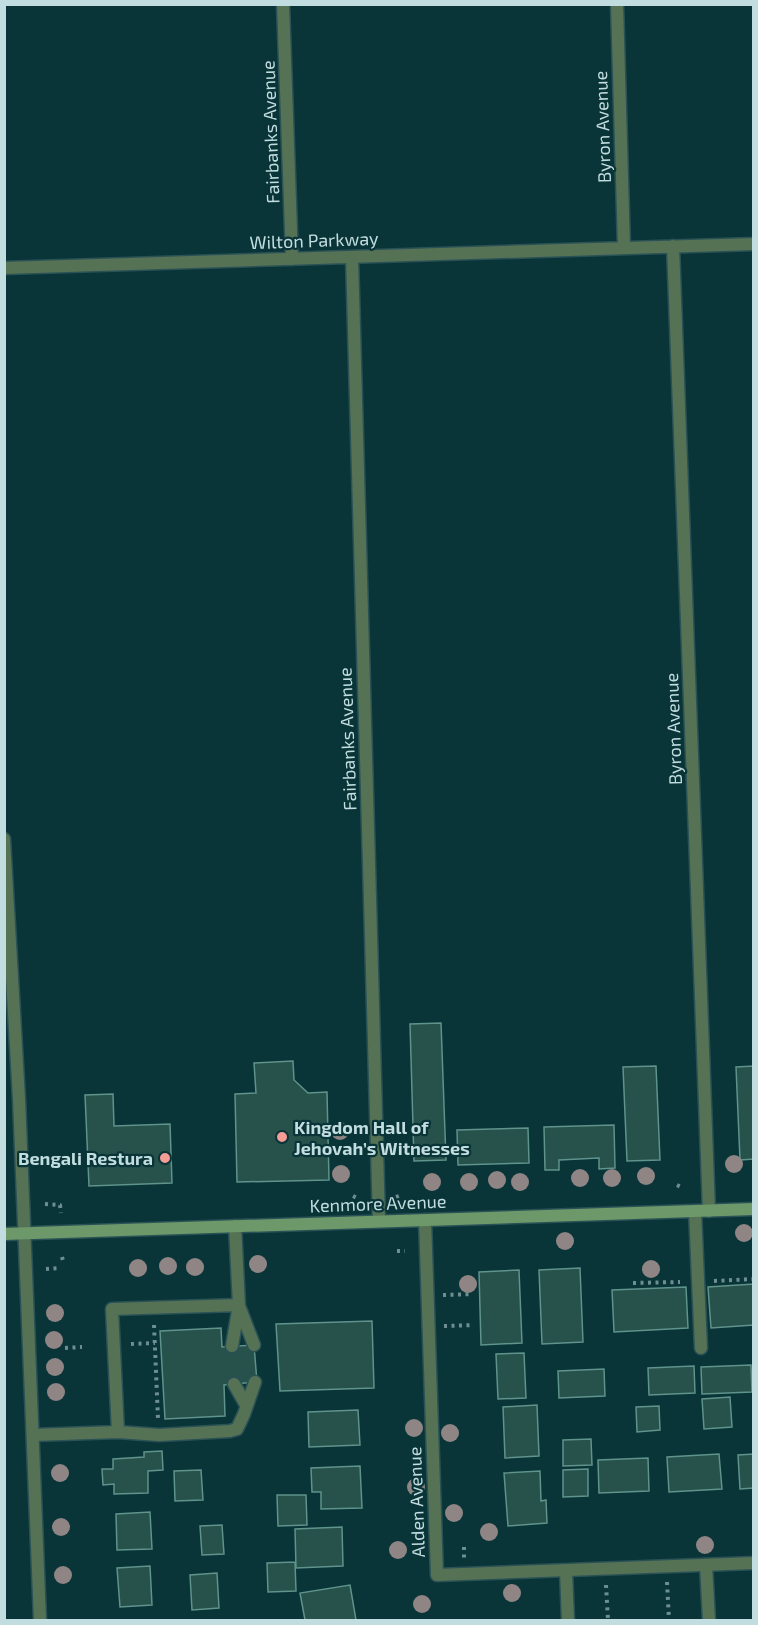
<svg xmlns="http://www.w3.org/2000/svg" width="758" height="1625" viewBox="0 0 758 1625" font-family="'Exo 2',sans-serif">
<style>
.building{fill:#27514b;stroke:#5f938b;stroke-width:1.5}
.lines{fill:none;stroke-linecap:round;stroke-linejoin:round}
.service-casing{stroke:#2a5256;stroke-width:15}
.minor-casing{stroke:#2a5256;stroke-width:15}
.tertiary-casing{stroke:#2a5256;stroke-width:15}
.secondary-casing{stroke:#2a5256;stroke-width:15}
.path{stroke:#6d8f92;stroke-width:4;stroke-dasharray:3 4.5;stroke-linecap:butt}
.service{stroke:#567255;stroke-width:12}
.minor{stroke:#567255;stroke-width:12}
.tertiary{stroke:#567255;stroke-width:12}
.secondary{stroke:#6c986a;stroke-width:12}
.tree{fill:#8f8585}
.poi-dot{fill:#f59c96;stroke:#093438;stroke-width:2}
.labels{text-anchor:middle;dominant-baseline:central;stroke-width:4.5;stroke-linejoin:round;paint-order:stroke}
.street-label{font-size:18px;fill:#c2dddf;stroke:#093438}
.poi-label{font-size:18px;font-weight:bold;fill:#c2dddf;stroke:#093438;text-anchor:start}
</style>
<rect width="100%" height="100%" fill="#093438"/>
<path class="building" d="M441,1023L446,1160L414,1161L410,1024Z
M293,1061L294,1080L308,1093L327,1092L329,1180L237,1182L235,1094L256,1093L254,1063Z
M656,1066L660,1160L627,1161L623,1067Z
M754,1066V1159L740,1160L736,1067Z
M113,1094L114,1126L170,1124L172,1183L89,1186L85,1095Z
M614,1125L615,1168L599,1169V1158L559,1160V1170H545L544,1127Z
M528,1128L529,1163L458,1165L457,1130Z
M580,1268L583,1342L542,1344L539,1270Z
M519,1270L522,1343L481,1345L479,1272Z
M754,1284V1325L711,1328L708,1287Z
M686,1287L688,1328L614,1332L612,1290Z
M372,1321L374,1388L280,1391L276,1324Z
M221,1328L222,1347L254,1345L257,1382L224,1385L225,1416L165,1419L160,1331Z
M524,1353L526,1398L498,1399L496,1354Z
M751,1365L752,1392L702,1394L701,1367Z
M694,1366L695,1393L649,1395L648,1368Z
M604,1369L605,1396L559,1398L558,1371Z
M730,1397L732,1427L704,1429L702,1399Z
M537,1405L539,1456L505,1458L503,1407Z
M659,1406L660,1430L637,1432L636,1407Z
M358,1410L360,1445L309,1447L308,1412Z
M591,1439L592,1465L563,1466V1440Z
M162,1451L163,1470L148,1471V1493L114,1494V1484L103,1485L102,1469H113V1459L144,1457V1452Z
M719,1454L722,1489L669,1492L667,1457Z
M754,1454V1488L740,1489L738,1455Z
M648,1458L649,1491L599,1493L598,1460Z
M360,1466L362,1508L321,1509V1492H312L311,1468Z
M588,1469V1496L563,1497V1470Z
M201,1470L203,1500L175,1501L174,1471Z
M540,1471L541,1501L546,1500L547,1523L508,1526L504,1473Z
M277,1495H306L307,1525L278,1526Z
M150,1512L152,1549L117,1550L116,1514Z
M222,1525L224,1554L202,1555L200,1526Z
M342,1527L343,1566L296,1568L295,1529Z
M295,1562L296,1591L268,1592L267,1563Z
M150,1566L152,1605L120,1607L117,1568Z
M217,1573L219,1608L192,1610L190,1575Z
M350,1585L356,1620H305L300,1593Z"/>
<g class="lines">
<g class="service-casing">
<path id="service" d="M695,1211L701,1348
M239,1306L254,1345
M232,1346L239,1305L235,1226
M234,1384L246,1405
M118,1432L112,1309L239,1305
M33,1435L118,1432L159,1435L230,1431L237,1429L244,1414L255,1382
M706,1565L709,1620
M566,1571L568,1620"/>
</g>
<g class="minor-casing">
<path id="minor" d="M283,4L292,259
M617,4L624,248
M673,246L709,1211
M352,257L379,1221
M4,268L754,244
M425,1220L437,1575L754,1563"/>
</g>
<g class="tertiary-casing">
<path id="tertiary" d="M4,839L19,1099L40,1620"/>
</g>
<g class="secondary-casing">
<path id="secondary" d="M4,1234L754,1209"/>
</g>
<path class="path" d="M677,1185L683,1188
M353,1196L357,1198
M396,1197L402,1195
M45,1204L60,1205L61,1213
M397,1251H405
M62,1257L64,1264
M46,1269L61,1268
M714,1281L754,1279
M633,1283L680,1282
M443,1295L473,1294
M154,1325L158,1419
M444,1326L474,1325
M131,1344L155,1343
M65,1348L82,1347
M464,1547V1558
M667,1582L669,1620
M606,1585L608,1620"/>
<use href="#service" class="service"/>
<use href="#minor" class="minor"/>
<use href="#tertiary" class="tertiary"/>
<use href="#secondary" class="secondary"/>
</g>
<g class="tree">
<circle cx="340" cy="1131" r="9"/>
<circle cx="734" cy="1164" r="9"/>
<circle cx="341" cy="1174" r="9"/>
<circle cx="646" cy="1176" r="9"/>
<circle cx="580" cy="1178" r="9"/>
<circle cx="612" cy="1178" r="9"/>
<circle cx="497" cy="1180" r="9"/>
<circle cx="432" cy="1182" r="9"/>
<circle cx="469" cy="1182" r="9"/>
<circle cx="520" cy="1182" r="9"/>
<circle cx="744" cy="1233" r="9"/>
<circle cx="565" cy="1241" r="9"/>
<circle cx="258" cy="1264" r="9"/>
<circle cx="168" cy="1266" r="9"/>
<circle cx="195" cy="1267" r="9"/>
<circle cx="138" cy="1268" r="9"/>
<circle cx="651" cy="1269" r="9"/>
<circle cx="468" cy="1284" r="9"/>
<circle cx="55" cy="1313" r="9"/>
<circle cx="54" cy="1340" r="9"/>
<circle cx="55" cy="1367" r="9"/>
<circle cx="56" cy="1392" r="9"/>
<circle cx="414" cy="1428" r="9"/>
<circle cx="450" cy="1433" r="9"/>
<circle cx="60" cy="1473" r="9"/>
<circle cx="416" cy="1487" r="9"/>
<circle cx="454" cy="1513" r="9"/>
<circle cx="61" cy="1527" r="9"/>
<circle cx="489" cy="1532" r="9"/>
<circle cx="705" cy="1545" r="9"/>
<circle cx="398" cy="1550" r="9"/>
<circle cx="63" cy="1575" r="9"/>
<circle cx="512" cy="1593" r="9"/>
<circle cx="422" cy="1604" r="9"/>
</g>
<g class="poi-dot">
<circle cx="282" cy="1137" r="6"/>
<circle cx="165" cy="1158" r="6"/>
</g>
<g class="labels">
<g class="street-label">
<text transform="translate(602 127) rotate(-92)">Byron Avenue</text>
<text transform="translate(270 132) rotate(-92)">Fairbanks Avenue</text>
<text transform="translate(314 240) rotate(-2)">Wilton Parkway</text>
<text transform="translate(673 729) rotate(-92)">Byron Avenue</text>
<text transform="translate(347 739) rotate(-92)">Fairbanks Avenue</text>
<text transform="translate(378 1203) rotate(-2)">Kenmore Avenue</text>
<text transform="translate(416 1502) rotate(-92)">Alden Avenue</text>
</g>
<g class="poi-label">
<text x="294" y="1127">Kingdom Hall of<tspan x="294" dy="21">Jehovah’s Witnesses</tspan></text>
<text x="153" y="1158" text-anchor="end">Bengali Restura</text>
</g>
</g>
<rect width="758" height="1625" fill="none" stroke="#c2dddf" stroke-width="12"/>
</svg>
